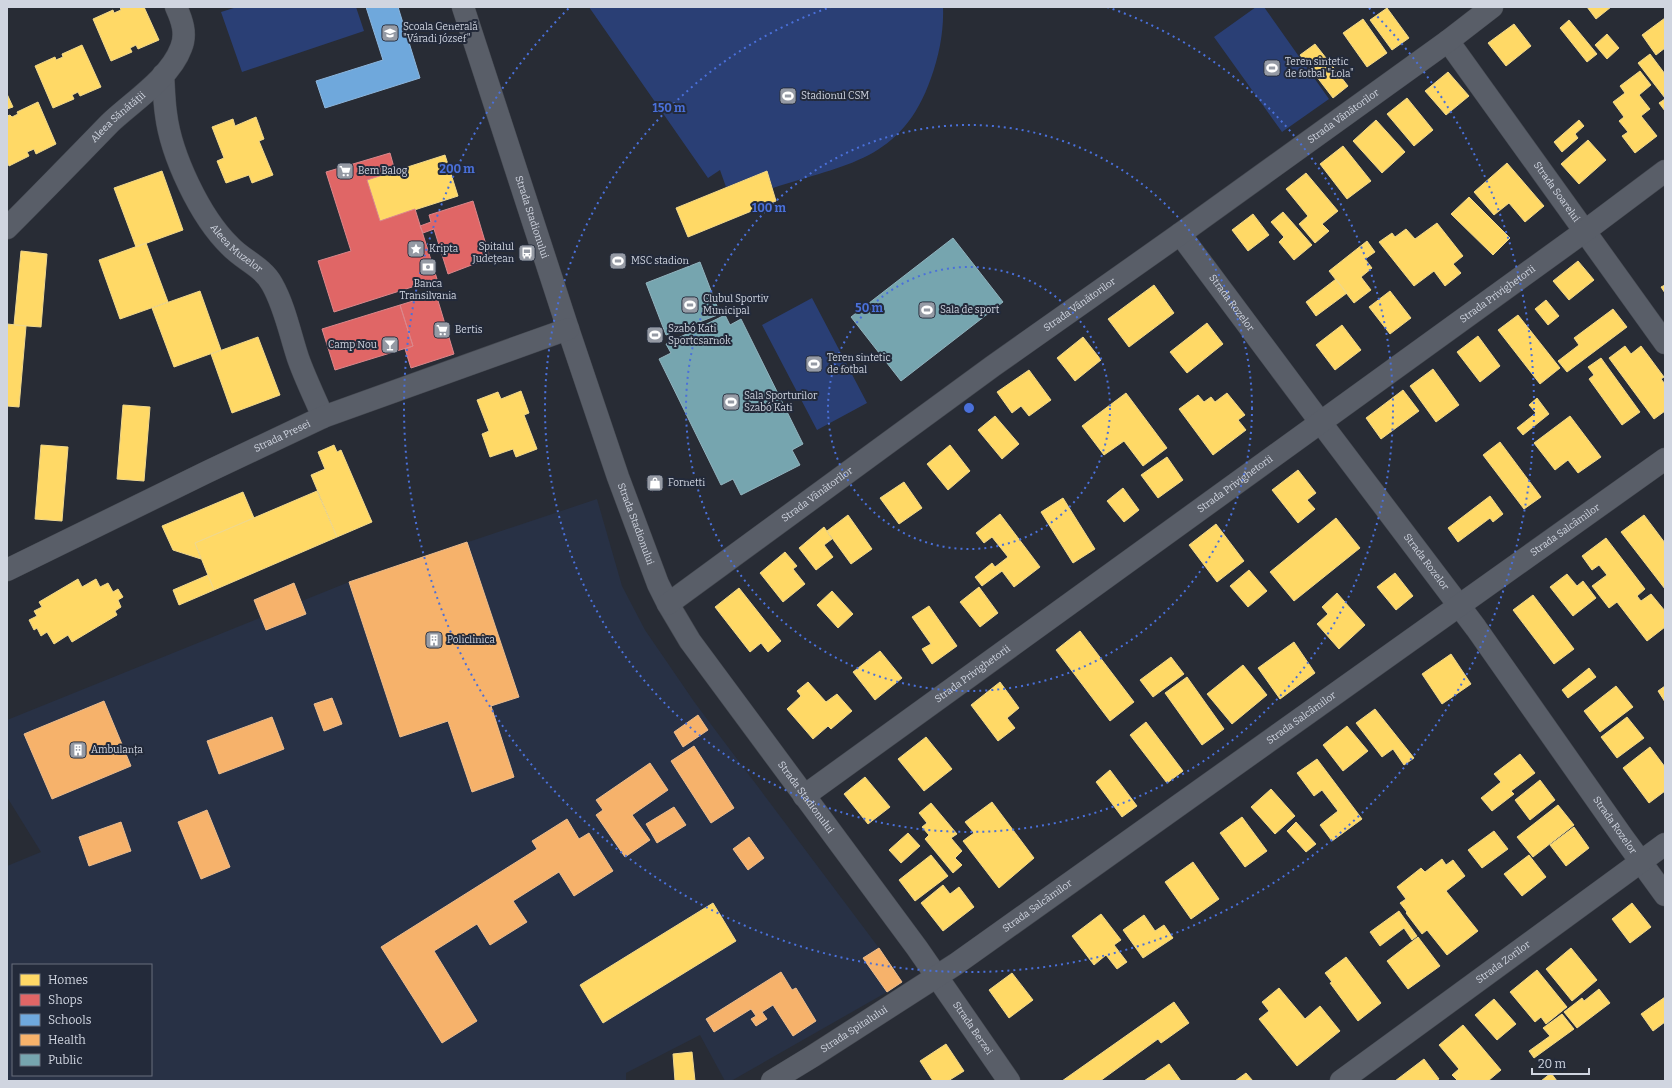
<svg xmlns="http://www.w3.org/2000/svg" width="1672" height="1088" viewBox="0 0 1672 1088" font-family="Bitter,serif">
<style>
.built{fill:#283145;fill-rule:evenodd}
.green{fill:#2a3f75}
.homes{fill:#ffd966;stroke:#f1d88b}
.shops{fill:#e06666;stroke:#db878b}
.schools{fill:#6fa8dc;stroke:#8cb6dd}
.health{fill:#f6b26b;stroke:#ebbc8e}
.public{fill:#76a5af;stroke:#91b3be}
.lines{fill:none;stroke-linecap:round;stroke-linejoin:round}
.street-casing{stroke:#444850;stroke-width:23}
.street{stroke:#595e68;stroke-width:22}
.ring{fill:none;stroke:#4a70da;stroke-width:2;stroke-dasharray:2 4}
.labels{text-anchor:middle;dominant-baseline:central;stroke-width:4;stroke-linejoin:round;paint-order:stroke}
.poi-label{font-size:10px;fill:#d0d5e0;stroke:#232a3a;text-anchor:start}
.street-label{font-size:10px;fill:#d0d5e0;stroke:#232a3a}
.centre{fill:#4a70da;stroke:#232a3a;stroke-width:2}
.ring-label{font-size:12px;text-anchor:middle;font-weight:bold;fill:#4a70da;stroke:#232a3a;stroke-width:4;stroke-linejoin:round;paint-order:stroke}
</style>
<rect width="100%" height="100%" fill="#282c35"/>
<path class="built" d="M597,499L622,586L645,630L695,703L879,948L902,982L887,992L731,1081H725L700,1035L626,1073V1081H7V866L41,852L7,797V720L349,582ZM13,965H151V1075H13Z"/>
<path class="green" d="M237,7H356L364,31L242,72L221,12Z
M589,7H943C944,31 939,56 931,78C902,161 846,164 773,188L767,171L726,187L720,170L708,178Z
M1256,7H1264L1329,99L1282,132L1214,37Z
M812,298L867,403L817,430L762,325Z"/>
<path class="homes" d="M120,7H144L159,40L138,49L136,45L130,48L132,52L111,61L93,19L113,10L114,13L121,10Z
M1587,7H1611L1596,19Z
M1387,8L1409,38L1392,50L1370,20Z
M1665,18V48L1656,55L1642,35Z
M1363,19L1387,53L1367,67L1343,33Z
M1569,20L1597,54L1587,62L1560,28Z
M1514,24L1531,46L1506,66L1488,43Z
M1607,34L1619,48L1607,59L1595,45Z
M1315,44L1348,86L1333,98L1300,55Z
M82,45L101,87L80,96L78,92L72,95L74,99L53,108L35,66L55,57L56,60L63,57L62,54Z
M1650,54L1665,74V98L1638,63Z
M1640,71L1651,85L1639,95L1650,109L1641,116L1657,136L1635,153L1622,136L1628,132L1619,121L1624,117L1613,102L1625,93L1620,86Z
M1448,72L1469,96L1446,115L1425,91Z
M7,94L13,107L7,109Z
M1407,98L1433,130L1414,146L1387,114Z
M1665,99V111L1659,103Z
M38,102L56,144L36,154L34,149L27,152L29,156L9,166L7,161V116L10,115L12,117L18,114L17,112Z
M256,117L264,139L259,141L273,175L252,183L249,175L226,183L217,161L224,158L212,127L233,119L235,126Z
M1376,120L1405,152L1382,173L1353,141Z
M1579,120L1584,126L1575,134L1578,138L1562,152L1554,142Z
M1588,140L1606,160L1579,184L1561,164Z
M1343,146L1371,181L1347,199L1320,164Z
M445,155L458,196L380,221L367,180Z
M1507,163L1544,206L1525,222L1509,203L1494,215L1474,192Z
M162,171L183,230L136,247L114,188Z
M767,171L776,201L688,237L676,208Z
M1306,173L1338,211L1322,224L1329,231L1315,243L1299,224L1308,216L1286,189Z
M1469,197L1510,238L1493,255L1451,214Z
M1283,212L1312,245L1294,260L1279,242L1284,237L1271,222Z
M1253,214L1269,235L1248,251L1232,230Z
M1437,223L1463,256L1453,264L1461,273L1445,286L1434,271L1414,286L1379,242L1392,233L1395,237L1406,229L1415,239Z
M1367,241L1375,252L1365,259L1372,268L1361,277L1371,290L1354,303L1329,271Z
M146,243L168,302L120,319L99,260Z
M21,251L47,254L41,327L14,325Z
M1578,261L1594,280L1569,300L1553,281Z
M1336,279L1347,293L1316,316L1306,302Z
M1154,285L1174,313L1129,347L1108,319Z
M1665,285V293L1661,287Z
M200,291L221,350L174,367L152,308Z
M1390,291L1411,318L1390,334L1369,307Z
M1546,300L1559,316L1548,325L1535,309Z
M1613,309L1627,327L1567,372L1558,361L1579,345L1574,338Z
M1518,315L1560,368L1540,384L1498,330Z
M1207,323L1223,344L1187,373L1170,352Z
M7,324L26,326L19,407L7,406Z
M1342,325L1361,350L1335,370L1316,345Z
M1478,336L1500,366L1480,382L1457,352Z
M258,337L280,395L232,413L211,354Z
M1083,337L1101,360L1075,381L1057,358Z
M1625,346L1631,354L1641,346L1664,377L1661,379L1665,384V411L1654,419L1609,358Z
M1601,358L1640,412L1622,425L1589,379L1594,375L1588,367Z
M1433,369L1459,405L1436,422L1410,386Z
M1029,370L1051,400L1029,416L1021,406L1012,413L997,392Z
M1403,390L1419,411L1381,439L1366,418Z
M521,391L529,413L524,415L537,449L516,457L513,449L490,457L482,434L489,431L477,400L498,392L501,399Z
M1126,393L1167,448L1143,466L1124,441L1104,455L1082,426Z
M1227,393L1245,415L1238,420L1246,430L1213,455L1179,409L1198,395L1204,402L1211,397L1215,402Z
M1537,398L1549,414L1523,435L1517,428L1536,413L1529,405Z
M123,405L150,407L144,481L117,479Z
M995,416L1019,444L1002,459L978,430Z
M1570,416L1601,457L1578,473L1568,460L1555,470L1534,443Z
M1500,442L1541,497L1524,509L1483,455Z
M41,445L68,447L62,521L35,519Z
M334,445L337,452L341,450L372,522L337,537L311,475L325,469L318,452Z
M950,445L970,471L948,490L927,464Z
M1167,457L1183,480L1158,498L1141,475Z
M1298,470L1316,493L1307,500L1315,509L1298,523L1272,490Z
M904,482L922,508L899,524L880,498Z
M1123,488L1139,510L1124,522L1107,501Z
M317,491L337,537L214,590L195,543Z
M243,492L254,518L195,543L201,559L173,550L162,526Z
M1490,496L1503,514L1493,522L1490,518L1458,542L1448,528Z
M1063,498L1095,549L1073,563L1041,512Z
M1000,514L1040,567L1014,587L1002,571L982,586L975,577L992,563L995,567L1008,557L992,537L984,543L976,533Z
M848,515L872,549L851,564L827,531Z
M1644,515L1665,543V589L1621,532Z
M1336,518L1360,548L1294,601L1270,572Z
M1216,524L1244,561L1217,582L1189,545Z
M824,527L832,539L824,545L833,557L816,570L799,548Z
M1606,538L1645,589L1637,596L1641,601L1651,594L1665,611V627L1647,641L1617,602L1609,608L1592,586L1607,575L1599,565L1592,570L1582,556Z
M785,552L797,566L793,569L805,584L783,602L760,573Z
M1249,570L1267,591L1248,607L1230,586Z
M1395,573L1413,596L1396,610L1377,587Z
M1567,574L1577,586L1583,581L1596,598L1573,616L1550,587Z
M208,575L214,590L179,605L173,590Z
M78,579L82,587L96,579L100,587L108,583L113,592L118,589L123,597L118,600L121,607L115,611L117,615L72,642L68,635L54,644L47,632L41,636L37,628L34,630L29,620L37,616L34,611L42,607L39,602Z
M979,587L998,613L980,627L960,602Z
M739,588L781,641L768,652L761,643L750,652L715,607Z
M832,591L853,614L838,628L817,605Z
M1337,593L1365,625L1339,649L1317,624L1328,614L1322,607Z
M1533,595L1574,649L1554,664L1513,610Z
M929,606L957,646L932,664L922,649L931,644L912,617Z
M1080,631L1134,702L1110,721L1056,650Z
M1294,642L1315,673L1280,699L1258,668Z
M880,651L902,678L875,700L853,672Z
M1451,654L1471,684L1442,704L1422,674Z
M1171,657L1184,674L1153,697L1140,680Z
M1243,665L1267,695L1232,724L1207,694Z
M1589,668L1596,677L1568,698L1562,690Z
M1187,677L1224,729L1202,745L1165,693Z
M808,682L826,702L837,694L852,711L831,729L828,726L813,739L787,709L801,696L797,691Z
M1000,682L1019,708L1007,718L1015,728L998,741L971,705Z
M1616,686L1633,707L1600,732L1584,711Z
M1665,686V702L1658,691Z
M1375,709L1414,758L1404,765L1393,749L1382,757L1356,723Z
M1627,717L1644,738L1617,758L1601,737Z
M1146,722L1183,771L1167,783L1130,735Z
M1347,726L1368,751L1343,771L1323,745Z
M926,737L952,769L924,791L898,759Z
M1650,747L1665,767V791L1649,803L1623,768Z
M1520,754L1535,773L1511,791L1514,794L1492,811L1481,798L1501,782L1494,774Z
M1317,759L1362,819L1332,841L1320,825L1338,811L1322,790L1314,796L1297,773Z
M1110,770L1137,806L1122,817L1096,782Z
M865,777L890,807L868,824L844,794Z
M1540,780L1555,800L1530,820L1515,800Z
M1271,789L1295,816L1275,834L1251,807Z
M992,802L1034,858L999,888L963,841L974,833L965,822Z
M931,803L957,834L951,838L962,851L955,858L962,865L953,873L925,839L929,835L922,827L927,823L919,813Z
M1558,805L1574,825L1533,857L1517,837Z
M1242,817L1267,851L1245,867L1220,833Z
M1296,822L1316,844L1306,852L1287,831Z
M1574,827L1589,848L1566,866L1550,845Z
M1494,831L1508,849L1482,868L1468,850Z
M908,833L920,846L901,863L889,850Z
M931,855L948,876L915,901L899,880Z
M1529,855L1546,877L1522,896L1504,874Z
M1442,859L1446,865L1453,860L1465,876L1446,891L1478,931L1447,955L1427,930L1422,934L1406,913L1407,912L1400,903L1406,899L1397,887L1421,868L1425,872Z
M1193,862L1219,899L1191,919L1165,882Z
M943,885L950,894L959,887L974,907L943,931L921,903Z
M713,903L736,941L603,1023L580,985Z
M1632,903L1651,927L1630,943L1612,919Z
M1399,911L1417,936L1412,940L1404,928L1380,946L1370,932Z
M1101,914L1121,940L1114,945L1127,962L1117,969L1106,955L1094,965L1072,936Z
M1144,915L1155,931L1164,925L1173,938L1143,958L1123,930Z
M1418,937L1440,966L1408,989L1387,961Z
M1571,948L1597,980L1572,1001L1546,969Z
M1346,957L1381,1003L1358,1021L1330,983L1332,982L1325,973Z
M1537,970L1567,1007L1546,1024L1541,1017L1535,1022L1510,992Z
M1012,973L1033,1000L1009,1018L989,990Z
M1279,988L1305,1019L1320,1006L1340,1031L1297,1066L1259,1019L1269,1011L1262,1002Z
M1599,989L1610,1003L1577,1028L1564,1012L1582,998L1584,1001Z
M1665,997V1022L1653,1031L1641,1014Z
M1494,999L1516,1024L1497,1040L1475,1015Z
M1174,1002L1189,1023L1161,1043L1158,1039L1100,1081H1062Z
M1562,1014L1574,1029L1534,1058L1529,1051L1550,1036L1543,1028Z
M1463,1025L1501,1070L1488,1081H1458L1452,1075L1459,1069L1439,1045Z
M946,1044L964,1071L948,1081H933L920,1061Z
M692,1052L695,1081H675L673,1054Z
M1424,1059L1439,1079L1436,1081H1395Z
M1169,1064L1181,1081H1144Z
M1246,1073L1253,1081H1235Z
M1551,1073L1557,1081H1541Z"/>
<path class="shops" d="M390,153L395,171L367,180L380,221L415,209L437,279L334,312L318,261L351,251L326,172Z
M473,201L490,258L448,274L434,229L423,233L420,226L431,222L429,215Z
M436,294L454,354L411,368L405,349L413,346L400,305Z
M400,305L413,346L335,370L322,329Z
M659,476L662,487L652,491L647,480Z"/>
<path class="schools" d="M366,7H398L420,78L325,108L316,81L383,60Z"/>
<path class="health" d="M467,542L519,697L491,706L514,777L472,792L448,721L400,737L349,582Z
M294,583L306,614L266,630L254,600Z
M332,698L342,724L324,731L314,704Z
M104,701L131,766L52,799L24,734Z
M698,715L708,730L683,747L674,732Z
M272,717L284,749L219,774L207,741Z
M694,746L734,808L711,823L671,761Z
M650,763L668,790L632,815L650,840L625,857L596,815L603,810L596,800Z
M674,807L686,825L657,843L646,824Z
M207,810L230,867L201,879L178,822Z
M567,819L579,839L589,833L613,871L574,896L559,872L513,901L527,922L490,945L477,924L434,951L477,1021L442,1043L381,947L537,849L532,841Z
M121,822L131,851L89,866L79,837Z
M749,837L764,858L748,870L733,849Z
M879,948L902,982L887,992L863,958Z
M781,972L792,990L796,988L816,1021L793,1036L773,1005L762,1012L767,1019L756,1026L751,1019L756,1016L751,1009L714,1032L706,1019Z"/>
<path class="public" d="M953,238L1003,302L901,381L851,317Z
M700,262L720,314L666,335L646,283Z
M725,315L730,325L741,319L803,444L792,450L800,465L741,495L733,479L721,485L659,359L671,353L666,344Z"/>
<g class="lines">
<g class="street-casing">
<g id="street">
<path id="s1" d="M463,7L568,329L618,477L658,584L668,604L690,641L917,948L1009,1081"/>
<path id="s2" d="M1448,41L1665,343"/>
<path id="s3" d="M163,75C164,88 164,101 166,114C171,155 200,217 230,246C243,260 263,267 272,284C285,307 290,334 298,358C305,378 315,398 323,417"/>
<path id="s4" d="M7,228C42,193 76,158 110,123C132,102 170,78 181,48C187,34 182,20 176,7"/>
<path id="s5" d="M1180,234L1312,411L1476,628L1622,836L1665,895"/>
<path id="s6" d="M7,570L207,472L323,417L568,329"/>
<path id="s7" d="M668,604L993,366L1180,234L1448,41L1492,7"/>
<path id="s8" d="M804,796L1585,231L1665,171"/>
<path id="s9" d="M772,1081L813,1056L956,964L1665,459"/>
<path id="s10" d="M1341,1081L1665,844"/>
</g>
</g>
<use href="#street" class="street"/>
</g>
<g class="ring">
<circle cx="969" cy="408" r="141"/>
<circle cx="969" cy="408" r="283"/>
<path d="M1107 7A424 424 0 1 1 831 7"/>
<path d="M1369 8A565 565 0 1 1 569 8"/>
</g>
<defs>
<g id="school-square" transform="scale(0.9)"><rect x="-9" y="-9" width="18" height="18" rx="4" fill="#959aa4" stroke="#232a3a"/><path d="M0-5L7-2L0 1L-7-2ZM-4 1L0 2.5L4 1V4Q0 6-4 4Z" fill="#fff"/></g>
<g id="stadium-square" transform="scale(0.9)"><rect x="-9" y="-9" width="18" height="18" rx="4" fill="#959aa4" stroke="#232a3a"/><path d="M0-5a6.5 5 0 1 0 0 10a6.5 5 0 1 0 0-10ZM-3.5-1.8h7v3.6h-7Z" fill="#fff"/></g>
<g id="supermarket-square" transform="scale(0.9)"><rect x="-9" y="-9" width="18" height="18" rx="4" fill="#959aa4" stroke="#232a3a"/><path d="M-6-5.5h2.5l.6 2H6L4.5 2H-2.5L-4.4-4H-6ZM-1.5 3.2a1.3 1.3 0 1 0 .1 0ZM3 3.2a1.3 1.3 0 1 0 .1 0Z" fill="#fff"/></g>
<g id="sight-square" transform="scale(0.9)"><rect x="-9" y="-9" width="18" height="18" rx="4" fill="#959aa4" stroke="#232a3a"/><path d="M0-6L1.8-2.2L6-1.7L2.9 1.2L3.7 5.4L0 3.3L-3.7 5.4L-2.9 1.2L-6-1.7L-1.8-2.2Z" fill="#fff"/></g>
<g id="bus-square" transform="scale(0.9)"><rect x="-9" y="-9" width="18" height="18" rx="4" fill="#959aa4" stroke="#232a3a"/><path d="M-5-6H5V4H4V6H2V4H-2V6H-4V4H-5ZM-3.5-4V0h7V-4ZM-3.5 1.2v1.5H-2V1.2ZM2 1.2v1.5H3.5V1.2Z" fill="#fff"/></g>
<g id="bank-square" transform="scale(0.9)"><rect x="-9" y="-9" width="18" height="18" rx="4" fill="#959aa4" stroke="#232a3a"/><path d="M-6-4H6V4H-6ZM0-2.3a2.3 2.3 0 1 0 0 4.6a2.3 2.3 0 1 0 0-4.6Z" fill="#fff"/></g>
<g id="bar-square" transform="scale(0.9)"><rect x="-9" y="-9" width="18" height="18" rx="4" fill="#959aa4" stroke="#232a3a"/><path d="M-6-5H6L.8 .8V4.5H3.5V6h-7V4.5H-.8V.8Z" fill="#fff"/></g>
<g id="shop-square" transform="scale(0.9)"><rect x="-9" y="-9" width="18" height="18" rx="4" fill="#959aa4" stroke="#232a3a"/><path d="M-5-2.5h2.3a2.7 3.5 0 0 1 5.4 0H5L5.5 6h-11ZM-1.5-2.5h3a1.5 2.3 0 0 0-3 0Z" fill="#fff"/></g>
<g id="building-square" transform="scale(0.9)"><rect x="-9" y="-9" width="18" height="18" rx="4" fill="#959aa4" stroke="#232a3a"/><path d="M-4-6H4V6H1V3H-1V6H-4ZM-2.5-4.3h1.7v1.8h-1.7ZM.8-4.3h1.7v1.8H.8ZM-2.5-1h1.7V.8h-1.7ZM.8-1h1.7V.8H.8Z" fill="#fff"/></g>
</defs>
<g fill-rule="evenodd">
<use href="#school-square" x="390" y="33"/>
<use href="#stadium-square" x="1272" y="68"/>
<use href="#stadium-square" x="788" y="96"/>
<use href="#supermarket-square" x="345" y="171"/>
<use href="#sight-square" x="416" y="249"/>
<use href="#bus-square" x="527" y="253"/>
<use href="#stadium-square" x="618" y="261"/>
<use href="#bank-square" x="428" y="267"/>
<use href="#stadium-square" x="690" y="305"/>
<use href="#stadium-square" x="927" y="310"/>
<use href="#supermarket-square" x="442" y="330"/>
<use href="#stadium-square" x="655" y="335"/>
<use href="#bar-square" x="390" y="345"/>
<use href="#stadium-square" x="814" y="364"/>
<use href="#stadium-square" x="731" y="402"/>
<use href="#shop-square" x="655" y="483"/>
<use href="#building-square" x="434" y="640"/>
<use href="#building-square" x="78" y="750"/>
</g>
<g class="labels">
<g class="poi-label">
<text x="403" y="27">Școala Generală<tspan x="403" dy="12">"Váradi József"</tspan></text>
<text x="1285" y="62">Teren sintetic<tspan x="1285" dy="12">de fotbal "Lola"</tspan></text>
<text x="801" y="96">Stadionul CSM</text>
<text x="358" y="171">Bem Balog</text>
<text x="514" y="247" text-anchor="end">Spitalul<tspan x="514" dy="12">Județean</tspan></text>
<text x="429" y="249">Kripta</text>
<text x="631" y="261">MSC stadion</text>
<text x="428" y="284" text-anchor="middle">Banca<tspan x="428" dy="12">Transilvania</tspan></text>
<text x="703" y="299">Clubul Sportiv<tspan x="703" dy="12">Municipal</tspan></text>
<text x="940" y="310">Sala de sport</text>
<text x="668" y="329">Szabó Kati<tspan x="668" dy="12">Sportcsarnok</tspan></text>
<text x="455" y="330">Bertis</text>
<text x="377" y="345" text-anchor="end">Camp Nou</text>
<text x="827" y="358">Teren sintetic<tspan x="827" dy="12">de fotbal</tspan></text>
<text x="744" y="396">Sala Sporturilor<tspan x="744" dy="12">Szabó Kati</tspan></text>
<text x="668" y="483">Fornetti</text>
<text x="447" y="640">Policlinica</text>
<text x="91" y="750">Ambulanța</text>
</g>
<g class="street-label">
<text stroke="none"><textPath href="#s4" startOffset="157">Aleea Sănătății</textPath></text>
<text stroke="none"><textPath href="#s7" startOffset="833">Strada Vânătorilor</textPath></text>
<text stroke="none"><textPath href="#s2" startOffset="186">Strada Soarelui</textPath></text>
<text stroke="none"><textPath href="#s1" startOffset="221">Strada Stadionului</textPath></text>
<text stroke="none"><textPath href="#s3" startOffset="194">Aleea Muzelor</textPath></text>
<text stroke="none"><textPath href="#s8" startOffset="856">Strada Privighetorii</textPath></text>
<text stroke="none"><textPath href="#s5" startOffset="86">Strada Rozelor</textPath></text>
<text stroke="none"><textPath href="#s7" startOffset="509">Strada Vânătorilor</textPath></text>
<text stroke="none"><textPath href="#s6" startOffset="306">Strada Presei</textPath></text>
<text stroke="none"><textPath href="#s8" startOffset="532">Strada Privighetorii</textPath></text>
<text stroke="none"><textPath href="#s7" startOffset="185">Strada Vânătorilor</textPath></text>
<text stroke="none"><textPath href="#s1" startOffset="545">Strada Stadionului</textPath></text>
<text stroke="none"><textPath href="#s9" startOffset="966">Strada Salcâmilor</textPath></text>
<text stroke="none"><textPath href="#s5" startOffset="410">Strada Rozelor</textPath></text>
<text stroke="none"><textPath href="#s8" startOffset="208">Strada Privighetorii</textPath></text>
<text stroke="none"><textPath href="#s9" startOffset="642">Strada Salcâmilor</textPath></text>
<text stroke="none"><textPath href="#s1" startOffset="869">Strada Stadionului</textPath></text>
<text stroke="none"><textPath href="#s5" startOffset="734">Strada Rozelor</textPath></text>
<text stroke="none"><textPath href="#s9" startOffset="318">Strada Salcâmilor</textPath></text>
<text stroke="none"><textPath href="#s10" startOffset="201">Strada Zorilor</textPath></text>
<text stroke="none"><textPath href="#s9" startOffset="97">Strada Spitalului</textPath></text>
<text stroke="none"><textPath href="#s1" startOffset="1154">Strada Berzei</textPath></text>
</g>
</g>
<circle cx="969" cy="408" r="6" class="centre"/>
<g class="ring-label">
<text x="669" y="112">150 m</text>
<text x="457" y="173">200 m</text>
<text x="769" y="212">100 m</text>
<text x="869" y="312">50 m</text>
</g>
<rect width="1672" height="1088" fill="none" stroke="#d0d5e0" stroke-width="16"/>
<rect x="12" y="964" width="140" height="112" fill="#232a3a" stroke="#686e7c"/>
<rect x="20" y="974" width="20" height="12" fill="#ffd966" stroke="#686e7c"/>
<text x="48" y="984" font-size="12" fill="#d0d5e0">Homes</text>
<rect x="20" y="994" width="20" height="12" fill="#e06666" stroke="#686e7c"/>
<text x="48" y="1004" font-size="12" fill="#d0d5e0">Shops</text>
<rect x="20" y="1014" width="20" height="12" fill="#6fa8dc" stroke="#686e7c"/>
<text x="48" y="1024" font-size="12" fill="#d0d5e0">Schools</text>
<rect x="20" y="1034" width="20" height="12" fill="#f6b26b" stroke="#686e7c"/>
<text x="48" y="1044" font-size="12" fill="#d0d5e0">Health</text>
<rect x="20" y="1054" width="20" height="12" fill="#76a5af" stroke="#686e7c"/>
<text x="48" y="1064" font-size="12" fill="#d0d5e0">Public</text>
<path d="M1532 1068v6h57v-6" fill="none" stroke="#d0d5e0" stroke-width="2"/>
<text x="1538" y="1068" font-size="12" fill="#d0d5e0" stroke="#232a3a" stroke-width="3" paint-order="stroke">20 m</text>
</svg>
